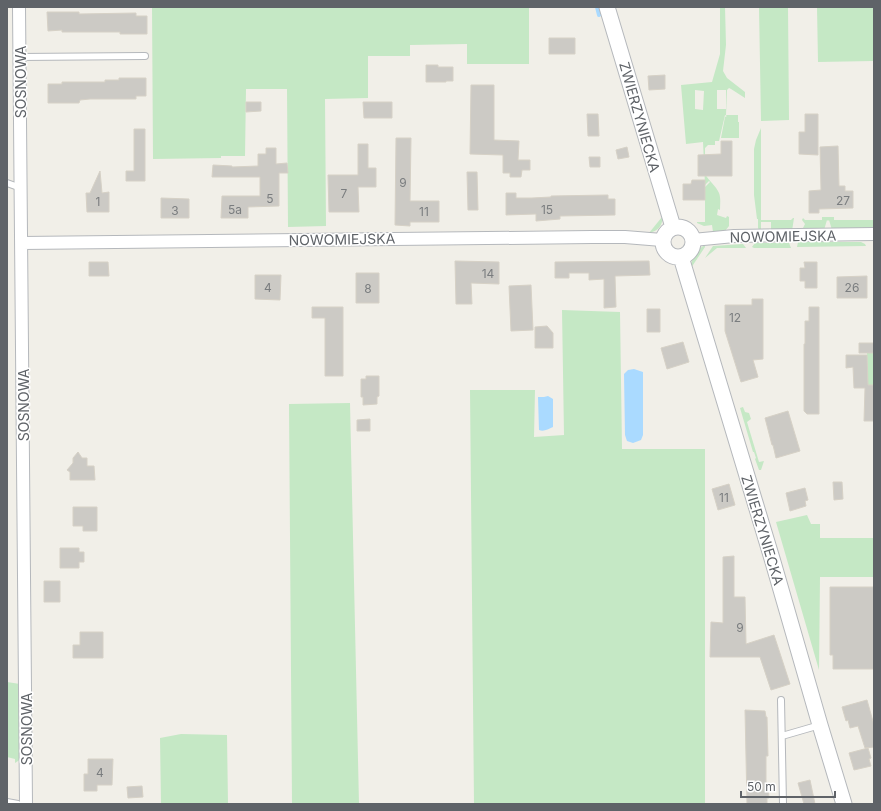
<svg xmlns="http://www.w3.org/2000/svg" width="881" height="811" viewBox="0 0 881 811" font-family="Inter,sans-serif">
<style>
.green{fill:#c5e8c5;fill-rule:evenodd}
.water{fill:#aadaff}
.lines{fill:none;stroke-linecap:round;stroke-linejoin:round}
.stream{stroke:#aadaff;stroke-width:4}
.building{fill:#cccac5;stroke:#d6d1c6}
.service-casing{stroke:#b5b8bc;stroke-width:8}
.minor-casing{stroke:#b5b8bc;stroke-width:14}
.tertiary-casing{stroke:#b5b8bc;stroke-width:17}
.service{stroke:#fff;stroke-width:6}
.minor{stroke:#fff;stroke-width:12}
.tertiary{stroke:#fff;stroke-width:15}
.labels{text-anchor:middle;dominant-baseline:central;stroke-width:3;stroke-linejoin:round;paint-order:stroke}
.number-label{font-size:12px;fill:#7a7d7f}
.street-label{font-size:14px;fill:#5f6368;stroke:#fff}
</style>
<rect width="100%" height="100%" fill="#f1efe8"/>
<path class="green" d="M152,7H529V64H467V44L410,45V56H368V98L325,99L326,226L288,227L287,89H246L245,156H221V158C198,158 176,159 153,159Z
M720,7H725L726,45L723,71L727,78L745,92V98L731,89L729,88L727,90L726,115H738V122H739V138H721L725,117L727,116L725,115L719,141H715V145H708L705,148V174C709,181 716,186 719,193C721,198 720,204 720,210L718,209L717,215L726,218L727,216L729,217V226L725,231L713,232L712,225L704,226L697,223V222H705V187L710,182L709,181L705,185L703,142L686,144L681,85L712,82L720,54ZM695,90L704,91L703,110L695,109ZM717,90H726V109H717Z
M759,7H788L789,120L761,121Z
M817,7H873V61L818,62Z
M761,128V220H791L793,218H794L792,231H771V222H761V231H760L758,228V219H757L754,195V149L756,140Z
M662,217H663C662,226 658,231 649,233Z
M822,217H834V220H874V229L832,230L829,220L828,221L827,220L824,230L805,231L803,228L805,224L802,220L803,218L805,220H822Z
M798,242H861L865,244L866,246L797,247Z
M755,243H789L791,248H754L752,247Z
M743,244L746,248H717L705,258L713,246Z
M705,245V247L691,268C691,258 696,250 705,245Z
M562,310L620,312L622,449H705V804H474L470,390H535L534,437L564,435Z
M867,353H874V401L868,391Z
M350,403L359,804H292L289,404Z
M743,407L745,412L749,413L751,419L747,422L759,462L764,461L761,470H759L755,459L756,458L754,452H753L740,408Z
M807,515L811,524H820V538H874V577H820L819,670L776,522Z
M7,682L20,684L21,759L15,763V759L7,757Z
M181,734L227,735L228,804H161L160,738Z"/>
<path class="water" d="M634,369L643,372V435L641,440L633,443L627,441L625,435L624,374L628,370Z
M548,396L553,399V427C548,429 544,432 539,430L538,397H544Z"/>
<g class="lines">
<path class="stream" d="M597,7L599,15"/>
</g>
<path class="building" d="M47,12H79V14L136,13V16H147V34H120V32H62V30L48,31Z
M549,38H575V54H549Z
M426,65H438V67H453V81H446V82H426Z
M665,75V89L649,90L648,76Z
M119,78H146V96H136V99H90L80,100L79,103H48V84H62V82H105V80H119Z
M471,85H494V140L519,141L518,160H530V170H522L521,177H510V173H503V155L470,154Z
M246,102H261V111L246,112Z
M363,102H392V118H364Z
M587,114H598L599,136H588Z
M805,114H818V155L799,154V132H805Z
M134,129H145V181H126V171H134Z
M396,138H411L410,201H439V222H410V226L395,225Z
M721,141H732V176H698V155L721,154Z
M358,144H368V168H376V187H358L359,212H329L328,175H358Z
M838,146L839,186H845V191H853V208L819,209V213H809V191L821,190L820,147Z
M627,147L629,157L618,159L616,150Z
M266,148H276V164L287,163L288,173H279V206L248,207V218H221L222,196H260V177H212L213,165L232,166V167L258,166V154H266Z
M589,157H600V167H590Z
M100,171L102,193L109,192V212H87L86,193H90Z
M467,172H477L478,210H468Z
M692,180H705V200H683V184H691Z
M506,193H516V198H532L551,197V196L608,195V199H615V215L560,216V219L536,221V214L506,215Z
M161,198L189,199V218H161Z
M455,261L499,262V284L471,283L472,304H456Z
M649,261L650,275L615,276L616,307L604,308V279L589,280V273H569V278H555V262Z
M89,262H108L109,276H89Z
M804,262H817V288H805V281H800V268H805Z
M356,273H379V303H356Z
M255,275H281L280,300L255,299Z
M867,276V298H837V277Z
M531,285L533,330L511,331L509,286Z
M752,299H763V359L753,360L758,377L741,382L725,331V305H752Z
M312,307H343V376H325V318H312Z
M809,307H819V414H807L804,411V344H805V321H809Z
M647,309H660V332H647Z
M547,326L553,333V348H535V327Z
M683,342L689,362L667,369L661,348Z
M859,343H874V353H859Z
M846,355H867L868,385H874V421H864L865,388H854L853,367L846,368Z
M366,376H379V396L377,397V404L363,405V397H361V379H366Z
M788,411L800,451L776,458L773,445H772L765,418Z
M370,419V431H357V420Z
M78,452L82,458H87V466H94L95,480H70V472L67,470L73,463V458Z
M833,482H842L843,499L834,500Z
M729,484L735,505L718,510L712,489Z
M805,488L808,500L805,501L806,506L790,511L786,493Z
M73,507H97V531H83V526H73Z
M60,548H79V552H84V562H79V568H60Z
M734,556V597H745L746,644L774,635L790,684L771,690L760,657H710L711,622L723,623V557Z
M44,581H60V602H44Z
M830,587H874V669H833V655H830Z
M80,632H103V658H73V645H80Z
M867,700L874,725V747L865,748L858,726L850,728L848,720L846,721L842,707Z
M745,710L765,711L766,717H767L768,756H766V786H768L769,798H767V804H747Z
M868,748L871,758L869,759L871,766L854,770L849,753Z
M88,759H113L112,785H97V791H84V774H88Z
M810,780L815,804H804L798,783Z
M142,786L143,797L128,798L127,787Z"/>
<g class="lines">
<g class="service-casing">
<path id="service" d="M20,57L145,56
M7,183L21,188
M781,700L783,804
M782,736L820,725
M7,802L18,804"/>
</g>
<g class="minor-casing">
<path id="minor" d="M19,7L26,804
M693,240L734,236L874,234
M22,243L592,237H625L662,240"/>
</g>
<g class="tertiary-casing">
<path id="tertiary" d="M607,7L673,227
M663 242a15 15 0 1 1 30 0a15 15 0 1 1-30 0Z
M681,257L773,562L820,725L844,804"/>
</g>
<use href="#service" class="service"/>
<use href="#minor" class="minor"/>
<use href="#tertiary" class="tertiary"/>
</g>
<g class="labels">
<g class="number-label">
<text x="403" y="182">9</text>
<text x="344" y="193">7</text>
<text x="270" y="198">5</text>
<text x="843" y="200">27</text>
<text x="98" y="201">1</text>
<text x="235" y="209">5a</text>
<text x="547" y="209">15</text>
<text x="175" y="210">3</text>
<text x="424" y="211">11</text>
<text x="488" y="273">14</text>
<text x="268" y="287">4</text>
<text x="852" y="287">26</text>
<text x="368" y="288">8</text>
<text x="735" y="317">12</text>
<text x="724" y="497">11</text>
<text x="740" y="627">9</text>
<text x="100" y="772">4</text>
</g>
<g class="street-label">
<text transform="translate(20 82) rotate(-90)">SOSNOWA</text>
<text transform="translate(640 117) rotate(74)">ZWIERZYNIECKA</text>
<text transform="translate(783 236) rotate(-1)">NOWOMIEJSKA</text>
<text transform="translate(342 239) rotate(-1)">NOWOMIEJSKA</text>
<text transform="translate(23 405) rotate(-90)">SOSNOWA</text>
<text transform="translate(763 530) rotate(73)">ZWIERZYNIECKA</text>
<text transform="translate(26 729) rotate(-90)">SOSNOWA</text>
</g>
</g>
<rect width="881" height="811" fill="none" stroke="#5f6368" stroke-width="16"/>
<path d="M741 791v6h94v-6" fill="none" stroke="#5f6368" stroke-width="2"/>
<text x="747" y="791" font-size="12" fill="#5f6368" stroke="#ffffff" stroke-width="3" paint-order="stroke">50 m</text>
</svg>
